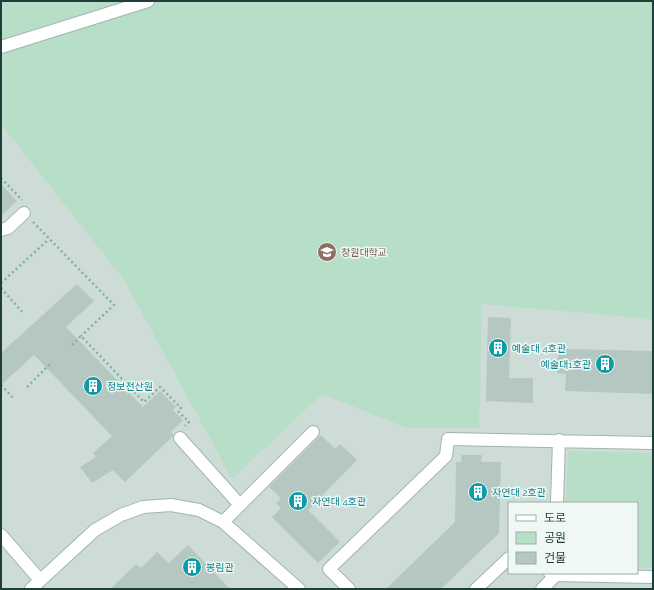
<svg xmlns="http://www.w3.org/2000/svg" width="654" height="590" viewBox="0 0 654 590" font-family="Raleway,'Noto Sans KR',sans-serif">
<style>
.built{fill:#cedcd7;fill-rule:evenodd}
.green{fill:#b7dfc7}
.building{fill:#b5c7c1}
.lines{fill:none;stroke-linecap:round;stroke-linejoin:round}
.minor-casing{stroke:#a2b4b0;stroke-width:14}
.path{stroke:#7db2a8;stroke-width:2.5;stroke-dasharray:2 3;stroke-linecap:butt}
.minor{stroke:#fff;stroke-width:12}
.labels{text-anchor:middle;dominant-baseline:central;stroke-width:3;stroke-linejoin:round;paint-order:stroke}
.education-label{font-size:10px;fill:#785e54;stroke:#f0f8f5;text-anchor:start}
.culture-label{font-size:10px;fill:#0d838f;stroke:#f0f8f5;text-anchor:start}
</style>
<rect width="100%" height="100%" fill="#e0ece8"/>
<path class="built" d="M1,1H653V589H1ZM509,503H637V573H509Z"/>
<path class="green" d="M1,1H653V319L482,304L479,428H407L322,394L232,479L124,280L1,124Z
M568,451L653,453V568H637V503H566Z"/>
<path class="building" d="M1,184L17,201L1,216Z
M77,284L94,301L66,327L143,407L160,391L176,407L173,410L183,420L171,432L173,435V436L125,482L113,470L92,483L80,467L96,457L93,453L112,436L34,355L1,385V353Z
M488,317L511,318L509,378H533V403L486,401Z
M566,349L653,351V394L565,391L566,374L557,373L558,354L566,355Z
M321,435L335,449L340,444L357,460L308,510L340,542L318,563L272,517L281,508L276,503L281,498L269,487Z
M462,455H482L481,462H501L499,533L441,589H386L455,522L456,462H461Z
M188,545L230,589H110L136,564L141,568L157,552L169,563Z"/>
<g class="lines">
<g class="minor-casing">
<path id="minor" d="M1,47L148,1
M1,230L8,228L24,213
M180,438L240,505
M557,503L559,440
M223,522L313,432
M1,535L40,580
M550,573L556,575L653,577
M31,589L95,530L121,515L143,507L171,505L199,510L223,522L299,589
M349,589L329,569L446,456L448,439L653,443
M476,589L509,558
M542,589L556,575V573"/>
</g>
<path class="path" d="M1,178L22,200
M33,222L114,305L81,336
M1,283L49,239
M1,288L24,314
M72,345L81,336L144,402L160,387L181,408L178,411L189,422L185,426
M1,385L14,399
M27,387L52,362"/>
<use href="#minor" class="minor"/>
</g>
<defs>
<g id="university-disc" transform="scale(1)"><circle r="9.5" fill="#8d6e63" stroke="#f0f8f5"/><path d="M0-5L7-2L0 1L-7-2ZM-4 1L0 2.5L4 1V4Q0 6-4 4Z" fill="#fff"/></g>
<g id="building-disc" transform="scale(1)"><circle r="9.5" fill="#0f9aa8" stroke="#f0f8f5"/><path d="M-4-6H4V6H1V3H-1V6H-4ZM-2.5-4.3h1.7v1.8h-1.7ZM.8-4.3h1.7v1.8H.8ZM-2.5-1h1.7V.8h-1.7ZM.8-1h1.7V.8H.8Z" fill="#fff"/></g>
</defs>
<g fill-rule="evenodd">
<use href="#university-disc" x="327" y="252"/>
<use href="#building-disc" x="498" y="348"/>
<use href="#building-disc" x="605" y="364"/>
<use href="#building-disc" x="93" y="386"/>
<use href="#building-disc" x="478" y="492"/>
<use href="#building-disc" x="298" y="501"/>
<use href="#building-disc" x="192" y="567"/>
</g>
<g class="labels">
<g class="education-label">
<text x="341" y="252">창원대학교</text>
</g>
<g class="culture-label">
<text x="512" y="348">예술대 4호관</text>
<text x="591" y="364" text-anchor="end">예술대1호관</text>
<text x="107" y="386">정보전산원</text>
<text x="492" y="492">자연대 2호관</text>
<text x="312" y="501">자연대 4호관</text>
<text x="206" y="567">봉림관</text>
</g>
</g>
<rect width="654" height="590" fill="none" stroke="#1f3e39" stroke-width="4"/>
<rect x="508" y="502" width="130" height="72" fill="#f0f8f5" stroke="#9caeaa"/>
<rect x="516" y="515" width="20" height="6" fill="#ffffff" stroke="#9caeaa"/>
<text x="544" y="522" font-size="12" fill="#1f3e39">도로</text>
<rect x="516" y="532" width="20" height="12" fill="#b7dfc7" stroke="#9caeaa"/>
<text x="544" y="542" font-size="12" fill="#1f3e39">공원</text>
<rect x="516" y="552" width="20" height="12" fill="#b5c7c1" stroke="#9caeaa"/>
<text x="544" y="562" font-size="12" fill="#1f3e39">건물</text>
</svg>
